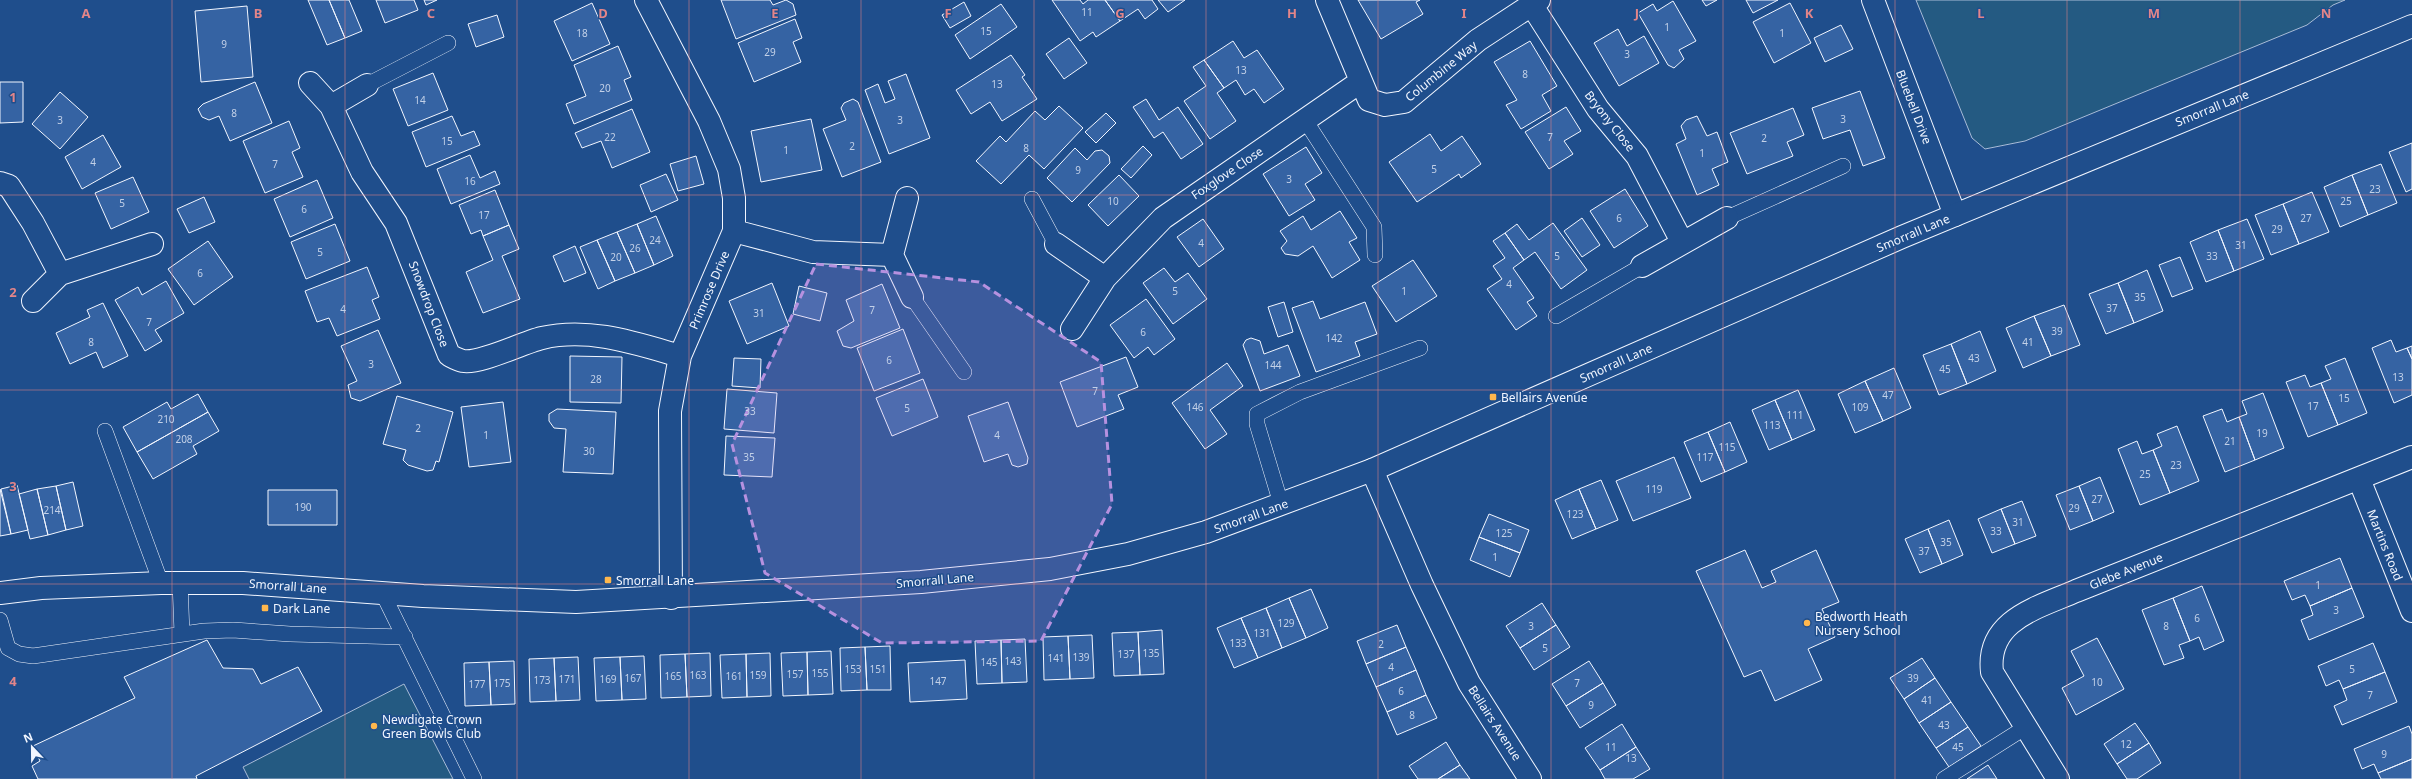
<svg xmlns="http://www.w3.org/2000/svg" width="2412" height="779" viewBox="0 0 2412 779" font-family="'Noto Sans',sans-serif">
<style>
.green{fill:#245a82;stroke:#a8bbd7}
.building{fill:#3563a3;stroke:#f2f6ff}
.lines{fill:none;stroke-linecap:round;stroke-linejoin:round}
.service-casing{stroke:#f2f6ff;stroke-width:16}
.minor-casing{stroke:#f2f6ff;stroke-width:24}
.tertiary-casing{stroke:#f2f6ff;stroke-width:24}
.service{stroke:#1f4e8c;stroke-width:15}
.minor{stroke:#1f4e8c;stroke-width:22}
.tertiary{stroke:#1f4e8c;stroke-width:22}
.marked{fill:#b691df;fill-opacity:0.2;stroke:#b691df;stroke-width:3;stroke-dasharray:8 5;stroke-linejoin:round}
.grid{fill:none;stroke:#e38589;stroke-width:1;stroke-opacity:0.55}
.poi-dot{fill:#ffb74d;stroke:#1f4e8c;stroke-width:1.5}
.labels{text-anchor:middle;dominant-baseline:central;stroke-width:3;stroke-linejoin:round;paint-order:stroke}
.number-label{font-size:10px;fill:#c3d1e8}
.street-label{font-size:12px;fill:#f2f6ff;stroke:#1f4e8c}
.poi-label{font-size:12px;fill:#f2f6ff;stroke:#1f4e8c;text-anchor:start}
.grid-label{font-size:13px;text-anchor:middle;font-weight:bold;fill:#e38589;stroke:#1f4e8c;stroke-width:3;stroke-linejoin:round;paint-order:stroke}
</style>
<rect width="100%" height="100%" fill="#1f4e8c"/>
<path class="green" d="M1916,0H2345L2333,5L2307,25L2025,141L1985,149L1972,138Z
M404,684L453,779H249L243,767Z"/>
<path class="building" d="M308,0H329L345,38L327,45Z
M329,0H349L362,31L345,38Z
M376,0H414L418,10L385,23Z
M424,0H437L426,5Z
M721,0H770L773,5L786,0L793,4L796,15L736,39Z
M1052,0H1080L1083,4L1088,0H1105L1120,21L1096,37L1093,32L1080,41Z
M1105,0H1152L1158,9L1145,19L1138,9L1120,21Z
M1158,0H1185L1168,12Z
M1358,0H1420L1416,2L1423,14L1381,39Z
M1702,0H1717L1706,6Z
M1746,0H1778L1753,13Z
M1673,1L1696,41L1679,50L1684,59L1674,68L1668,65L1638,13L1653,4L1657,11Z
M964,2L971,16L950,28L942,15Z
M592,3L610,44L572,61L554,21Z
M1790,3L1811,43L1774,63L1753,22Z
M1001,4L1017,27L970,59L955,35Z
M247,6L253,77L201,82L195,11Z
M497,15L504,37L476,47L468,24Z
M795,19L802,38L793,42L801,62L754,82L738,43Z
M1841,25L1853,49L1825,62L1814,38Z
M1618,29L1627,46L1644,36L1659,63L1619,86L1594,43Z
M1069,38L1087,63L1064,79L1046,54Z
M1233,41L1244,58L1257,50L1284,89L1264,103L1254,89L1245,95L1236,80L1224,88L1204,60Z
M1530,41L1557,86L1542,95L1551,111L1521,129L1506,105L1517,100L1494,62Z
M618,46L631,77L624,80L632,100L574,124L566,104L586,96L574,65Z
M1011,55L1025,75L1022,77L1037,99L1002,121L990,102L971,114L956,90Z
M1204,60L1224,88L1217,93L1236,121L1210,139L1184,101L1206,86L1193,67Z
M433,73L448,110L408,126L393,89Z
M906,74L930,138L889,154L865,90L878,84L885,103L895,99L888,81Z
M0,82H23V122L0,123Z
M255,82L272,123L230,141L219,116L209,120L202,117L198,109L203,104Z
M1860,91L1885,158L1863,166L1850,130L1823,139L1812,108Z
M60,92L88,117L60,149L32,124Z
M853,99L858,102L881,162L842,177L823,129L846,120L841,108L844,103Z
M1146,99L1159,120L1178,107L1203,144L1181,159L1163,132L1154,138L1133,107Z
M1059,106L1083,128L1044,169L1029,155L1001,184L976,161L1000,136L1006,142L1035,111L1045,120Z
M1566,107L1581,131L1564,141L1573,154L1549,169L1525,132Z
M1793,108L1804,135L1787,142L1793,156L1747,174L1730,133Z
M632,109L650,152L612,168L601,141L582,148L575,133Z
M1106,113L1116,123L1096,143L1085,132Z
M452,116L461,136L474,131L480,145L426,167L412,132Z
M1697,116L1707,136L1717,132L1728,162L1712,169L1719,185L1697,195L1676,144L1686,139L1681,126L1686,120Z
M811,119L822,170L761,182L751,131Z
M289,121L300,148L292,152L303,177L265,193L243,141Z
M1430,134L1441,151L1462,136L1481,164L1461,178L1459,174L1417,202L1389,162Z
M103,135L121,167L82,189L65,157Z
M2412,143V189L2406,192L2389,152Z
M1143,146L1152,155L1131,178L1121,169Z
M1306,147L1322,173L1305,184L1315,200L1289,216L1263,174Z
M1075,148L1087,160L1095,151L1102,150L1109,156L1110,163L1072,202L1047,178Z
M470,155L480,178L495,171L500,184L451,204L437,169Z
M696,156L704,184L678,191L670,164Z
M2381,164L2397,203L2368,215L2352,175Z
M666,174L678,200L651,212L640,185Z
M1119,175L1139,196L1108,226L1088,205Z
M2352,175L2368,215L2340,227L2324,187Z
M133,177L149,212L111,229L95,193Z
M317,180L333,218L290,237L274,199Z
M1625,189L1648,226L1614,248L1590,211Z
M495,190L509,225L483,236L481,230L471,234L459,205Z
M2312,192L2329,232L2299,244L2283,204Z
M204,197L215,222L189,233L177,209Z
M2283,204L2299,244L2271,255L2255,215Z
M1340,211L1357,238L1349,242L1360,260L1332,278L1313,246L1298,256L1285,254L1281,248L1287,241L1280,231L1303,216L1311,230Z
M656,216L673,256L654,265L637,224Z
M1582,218L1600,245L1582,257L1564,231Z
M1203,219L1224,249L1199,267L1177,237Z
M2247,219L2264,259L2234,271L2218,230Z
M1553,223L1587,270L1561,289L1535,252L1524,260L1505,233L1517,224L1529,240Z
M335,224L350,261L306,279L291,242Z
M637,224L654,265L635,273L617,232Z
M509,225L519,249L502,256L520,299L483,313L466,272L493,260L483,236Z
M2218,230L2234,271L2206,282L2190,242Z
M617,232L635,273L615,281L597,240Z
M1505,233L1524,260L1513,268L1534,298L1527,302L1537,316L1516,330L1487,289L1502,279L1493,266L1505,258L1493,241Z
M597,240L615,281L598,289L580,247Z
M208,241L233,277L194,305L168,269Z
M575,246L586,273L564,282L553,256Z
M2180,257L2193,289L2172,297L2159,265Z
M1413,260L1437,296L1396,322L1372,286Z
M367,267L379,297L372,300L380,319L337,336L329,318L317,322L305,291Z
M1164,268L1175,282L1188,273L1207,299L1173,324L1143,283Z
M2147,270L2163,311L2134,323L2118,283Z
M166,281L184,313L155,330L162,341L145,351L115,300L138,287L142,295Z
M772,283L789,326L747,344L729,301Z
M2118,283L2134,323L2106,334L2089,294Z
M882,284L900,328L851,348L843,346L837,331L854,321L846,300Z
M799,286L827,293L820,321L793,314Z
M1146,299L1175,339L1154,355L1148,347L1134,358L1110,325Z
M1313,301L1320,319L1365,302L1377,334L1355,342L1360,356L1316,372L1292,308Z
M1284,302L1293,332L1278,337L1268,307Z
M103,303L128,356L103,368L96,352L70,364L56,333L90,317L87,310Z
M2064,305L2080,345L2051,356L2034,316Z
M2034,316L2051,356L2023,368L2006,328Z
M903,329L920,373L874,391L857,348Z
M378,330L401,383L360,401L351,398L348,385L357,381L341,346Z
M1980,331L1996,371L1967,384L1951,344Z
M1251,338L1260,341L1264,354L1288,345L1300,376L1260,391L1243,345L1246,340Z
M2391,340L2396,352L2407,348L2412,359V395L2394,403L2372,348Z
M1951,344L1967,384L1939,395L1923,355Z
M2412,346V359L2407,348Z
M570,356L622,357L621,403L570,402Z
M1126,357L1138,387L1118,395L1124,409L1077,427L1060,382Z
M734,358L761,359L760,388L732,386Z
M2345,358L2367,413L2338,425L2321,383L2331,379L2325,366Z
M1227,363L1243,386L1210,410L1227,434L1205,449L1172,403Z
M1894,368L1911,408L1883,421L1865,381Z
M2305,375L2310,387L2321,383L2338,425L2308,437L2286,382Z
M923,379L938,417L892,436L876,398Z
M1865,381L1883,421L1855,433L1838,394Z
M727,389L777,393L774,433L724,429Z
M1798,390L1815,430L1792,440L1775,400Z
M2263,393L2284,448L2255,460L2239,417L2247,414L2242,401Z
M198,394L208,412L137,452L123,427L167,402L171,409Z
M397,396L453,412L439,462L436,461L433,470L427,471L408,465L403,460L406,450L383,444Z
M1775,400L1792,440L1769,450L1752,410Z
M503,402L511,462L469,467L461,407Z
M1008,402L1028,458L1027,464L1018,467L1012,465L1008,454L984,462L968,416Z
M557,409L616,412L613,474L563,472L566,429L554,428L549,421V414Z
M2222,409L2227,422L2239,417L2255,460L2225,472L2203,416Z
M208,412L219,431L193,446L197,454L153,479L137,452Z
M1730,422L1747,462L1725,472L1708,432Z
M2177,426L2199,481L2170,493L2153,450L2162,446L2157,434Z
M1708,432L1725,472L1701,482L1684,442Z
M726,436L775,438L772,477L724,475Z
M2137,441L2142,454L2153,450L2170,493L2140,505L2118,449Z
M1674,457L1691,498L1633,521L1616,481Z
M2100,477L2114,512L2093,521L2079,486Z
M1601,480L1618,520L1596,529L1579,489Z
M73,482L83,526L66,530L56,486Z
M17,485L28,530L11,534L1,489Z
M56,486L66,530L48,535L37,489Z
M2079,486L2093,521L2070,530L2056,495Z
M0,489L11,534L0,536Z
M37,489L48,535L30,539L19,494Z
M1579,489L1596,529L1572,539L1555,500Z
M268,490H337V525H268Z
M2022,501L2036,536L2015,544L2001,509Z
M2001,509L2015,544L1992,553L1978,519Z
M1489,514L1529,530L1520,553L1479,537Z
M1949,520L1963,555L1942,564L1928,529Z
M1928,529L1942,564L1920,573L1905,539Z
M1479,537L1520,553L1510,577L1470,560Z
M1745,550L1762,588L1776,582L1771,571L1816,550L1839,602L1822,609L1835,637L1808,649L1822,680L1775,701L1761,670L1744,677L1696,571Z
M2340,558L2352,588L2310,606L2305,595L2292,600L2284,581Z
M2202,586L2224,641L2204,650L2199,637L2190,641L2173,598Z
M2352,588L2364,617L2309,640L2301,620L2313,615L2310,606Z
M1311,589L1328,628L1306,638L1289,598Z
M1289,598L1306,638L1282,648L1266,608Z
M2173,598L2190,641L2179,645L2184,658L2164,665L2142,610Z
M1542,603L1556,625L1520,648L1506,626Z
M1266,608L1282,648L1258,658L1241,618Z
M1241,618L1258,658L1234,668L1217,628Z
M1397,625L1406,647L1366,664L1357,641Z
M1556,625L1570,647L1534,670L1520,648Z
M1162,630L1164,674L1140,675L1138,632Z
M1138,632L1140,675L1114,676L1112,633Z
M1092,635L1094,678L1070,679L1068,636Z
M1068,636L1070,679L1044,680L1043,637Z
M2097,638L2124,689L2076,715L2062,688L2084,676L2071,651Z
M1025,639L1027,682L1002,683L1001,640Z
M207,640L223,668L253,669L261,684L298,667L322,711L196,776L197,779H38L32,766L40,761L33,746L135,698L124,677Z
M1001,640L1002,683L977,684L975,641Z
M2373,643L2385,672L2343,689L2339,680L2326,686L2318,666Z
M890,646L891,690H867L865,647Z
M865,647L867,690L841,691L840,648Z
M1406,647L1416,670L1376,687L1366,664Z
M831,651L833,694L808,695L807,652Z
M807,652L808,695L783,696L781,653Z
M710,653L711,696L687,697L685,654Z
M770,653L771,696L747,697L746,654Z
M685,654L687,697L661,698L660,655Z
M746,654L747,697L722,698L720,655Z
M644,656L646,699L622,700L620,657Z
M578,657L580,700L556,701L554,658Z
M620,657L622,700L596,701L594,658Z
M554,658L556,701L530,702L529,659Z
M1922,658L1935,678L1904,699L1890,678Z
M965,660L967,699L910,702L908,663Z
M514,661L515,704L491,705L489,662Z
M1589,661L1603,683L1566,706L1552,684Z
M489,662L491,705L465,706L464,663Z
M1416,670L1426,695L1387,712L1376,687Z
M2385,672L2397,702L2342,725L2334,706L2347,700L2343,689Z
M1935,678L1951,702L1919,723L1904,699Z
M1603,683L1616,705L1580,728L1566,706Z
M1426,695L1437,718L1397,735L1387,712Z
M1951,702L1968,727L1936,748L1919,723Z
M2135,723L2149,743L2117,764L2104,744Z
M1622,724L1636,747L1600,770L1585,748Z
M2409,726L2412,734V759L2378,773L2374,764L2362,769L2354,749Z
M1968,727L1981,746L1949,767L1936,748Z
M1446,742L1460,765L1438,779H1418L1409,766Z
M2149,743L2161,763L2137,779H2127L2117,764Z
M1636,747L1650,769L1633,779H1605L1600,770Z
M2412,759V779H2381L2378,773Z
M1460,765L1470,779H1438Z
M1988,765L1997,779H1967Z"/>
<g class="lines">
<g class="service-casing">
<path id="service" d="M367,85L448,43
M1305,120L1374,227L1375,255
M1032,199L1056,244
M1727,218L1843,166
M912,297L964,372
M1556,316L1642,266
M105,431L161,583
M1281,504L1257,424V414L1300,392L1420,348
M180,582L182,634
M383,594L474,779
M0,620L8,648L19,654L33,656L204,631L233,630L290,634L405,637
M1944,779L2026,727"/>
</g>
<g class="minor-casing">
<path id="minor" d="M646,0L709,121L729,169L734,198V231L680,356L670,411L671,598
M1327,0L1369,100L1385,105L1404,102L1478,40L1539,0
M1873,0L1955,215
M1531,4L1598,109L1637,156L1682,242
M310,83L331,106L362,172L396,223L449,355C453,357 458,360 463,361C481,364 521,343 542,338C589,327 635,343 680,356
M331,106L367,85
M0,183L9,186L33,223L60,274
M907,198L892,255L912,297
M734,231L813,252L892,255
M1056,244L1105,278
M1642,266L1727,218
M33,301L60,274L152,244
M1072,329L1105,278L1163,218L1360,82
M1372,470L1422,585L1469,683L1530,779
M2359,479L2412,611
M2058,779L1992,672C1986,620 2037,608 2076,591L2412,457"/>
</g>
<g class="tertiary-casing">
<path id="tertiary" d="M0,593L41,588L161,583H243L423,596L576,602L921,582L1050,569L1128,554L1206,532L1372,470L1902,237L2412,26"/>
</g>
<use href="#service" class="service"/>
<use href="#minor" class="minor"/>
<use href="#tertiary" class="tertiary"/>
</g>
<path class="marked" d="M816,264L979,282L1101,362L1112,504L1041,641L882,643L765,573L732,444Z"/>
<path class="grid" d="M172,0V779M345,0V779M517,0V779M689,0V779M861,0V779M1034,0V779M1206,0V779M1378,0V779M1551,0V779M1723,0V779M1895,0V779M2067,0V779M2240,0V779M0,195H2412M0,390H2412M0,584H2412"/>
<g class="poi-dot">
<rect x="1489" y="393" width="8" height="8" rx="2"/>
<rect x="604" y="576" width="8" height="8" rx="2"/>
<rect x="261" y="604" width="8" height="8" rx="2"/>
<circle cx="1807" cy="623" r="4"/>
<circle cx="374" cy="726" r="4"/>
</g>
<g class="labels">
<g class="number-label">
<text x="1087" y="12">11</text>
<text x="1667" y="27">1</text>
<text x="986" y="31">15</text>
<text x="582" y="33">18</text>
<text x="1782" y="33">1</text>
<text x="224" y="44">9</text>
<text x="770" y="52">29</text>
<text x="1627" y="54">3</text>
<text x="1241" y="70">13</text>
<text x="1525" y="74">8</text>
<text x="997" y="84">13</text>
<text x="605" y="88">20</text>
<text x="420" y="100">14</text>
<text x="234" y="113">8</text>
<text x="1843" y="119">3</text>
<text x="60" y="120">3</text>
<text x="900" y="120">3</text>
<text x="610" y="137">22</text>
<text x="1550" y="137">7</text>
<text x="1764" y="138">2</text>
<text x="447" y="141">15</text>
<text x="852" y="146">2</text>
<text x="1026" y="148">8</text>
<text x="786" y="150">1</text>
<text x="1702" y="153">1</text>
<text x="93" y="162">4</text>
<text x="275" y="164">7</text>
<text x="1434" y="169">5</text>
<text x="1078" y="170">9</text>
<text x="1289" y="179">3</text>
<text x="470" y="181">16</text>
<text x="2375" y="189">23</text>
<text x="1113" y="201">10</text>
<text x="2346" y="201">25</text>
<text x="122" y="203">5</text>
<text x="304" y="209">6</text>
<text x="484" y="215">17</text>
<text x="1619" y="218">6</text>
<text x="2306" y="218">27</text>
<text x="2277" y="229">29</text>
<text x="655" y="240">24</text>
<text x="1201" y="243">4</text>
<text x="2241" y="245">31</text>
<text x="635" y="248">26</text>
<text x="320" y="252">5</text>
<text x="1557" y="256">5</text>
<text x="2212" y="256">33</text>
<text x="616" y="257">20</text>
<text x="200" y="273">6</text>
<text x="1509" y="284">4</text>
<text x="1175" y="291">5</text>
<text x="1404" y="291">1</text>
<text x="2140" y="297">35</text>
<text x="2112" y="308">37</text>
<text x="343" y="309">4</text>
<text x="872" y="310">7</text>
<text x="759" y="313">31</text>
<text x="149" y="322">7</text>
<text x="2057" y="331">39</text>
<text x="1143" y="332">6</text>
<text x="1334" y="338">142</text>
<text x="91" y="342">8</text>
<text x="2028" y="342">41</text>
<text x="1974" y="358">43</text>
<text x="889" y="360">6</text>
<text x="371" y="364">3</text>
<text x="1273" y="365">144</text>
<text x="1945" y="369">45</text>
<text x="2398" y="377">13</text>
<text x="596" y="379">28</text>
<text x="1095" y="391">7</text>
<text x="1888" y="395">47</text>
<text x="2344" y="398">15</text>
<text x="2313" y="406">17</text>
<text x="1195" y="407">146</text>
<text x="1860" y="407">109</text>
<text x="907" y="408">5</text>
<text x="750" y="411">33</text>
<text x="1795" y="415">111</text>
<text x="166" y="419">210</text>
<text x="1772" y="425">113</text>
<text x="418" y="428">2</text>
<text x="2262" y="433">19</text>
<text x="486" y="435">1</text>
<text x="997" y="435">4</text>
<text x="184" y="439">208</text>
<text x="2230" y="441">21</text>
<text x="1727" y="447">115</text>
<text x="589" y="451">30</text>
<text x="749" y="457">35</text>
<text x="1705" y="457">117</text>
<text x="2176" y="465">23</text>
<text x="2145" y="474">25</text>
<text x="1654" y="489">119</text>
<text x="2097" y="499">27</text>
<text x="303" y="507">190</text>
<text x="2074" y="508">29</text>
<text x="52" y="510">214</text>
<text x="1575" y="514">123</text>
<text x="2018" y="522">31</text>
<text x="1996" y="531">33</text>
<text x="1504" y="533">125</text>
<text x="1946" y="542">35</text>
<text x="1924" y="551">37</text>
<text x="1495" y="557">1</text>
<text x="2318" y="585">1</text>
<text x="2336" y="610">3</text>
<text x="2197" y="618">6</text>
<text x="1286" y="623">129</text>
<text x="1531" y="626">3</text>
<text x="2166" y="626">8</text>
<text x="1262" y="633">131</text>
<text x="1238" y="643">133</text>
<text x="1381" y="644">2</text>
<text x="1545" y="648">5</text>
<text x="1151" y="653">135</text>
<text x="1126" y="654">137</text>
<text x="1081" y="657">139</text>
<text x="1056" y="658">141</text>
<text x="1013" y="661">143</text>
<text x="989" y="662">145</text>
<text x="1391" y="667">4</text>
<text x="853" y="669">153</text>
<text x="878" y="669">151</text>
<text x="2352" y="669">5</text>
<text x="820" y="673">155</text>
<text x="795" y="674">157</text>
<text x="698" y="675">163</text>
<text x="758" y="675">159</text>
<text x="673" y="676">165</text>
<text x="734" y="676">161</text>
<text x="633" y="678">167</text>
<text x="1913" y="678">39</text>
<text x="567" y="679">171</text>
<text x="608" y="679">169</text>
<text x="542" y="680">173</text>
<text x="938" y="681">147</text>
<text x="2097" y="682">10</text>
<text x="502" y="683">175</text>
<text x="1577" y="683">7</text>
<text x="477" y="684">177</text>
<text x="1401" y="691">6</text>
<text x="2370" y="695">7</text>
<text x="1927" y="700">41</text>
<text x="1591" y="705">9</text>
<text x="1412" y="715">8</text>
<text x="1944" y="725">43</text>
<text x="2126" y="744">12</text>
<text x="1611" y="747">11</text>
<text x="1958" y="747">45</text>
<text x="2384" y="754">9</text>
<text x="1631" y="758">13</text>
</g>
<g class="street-label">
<text transform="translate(1441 71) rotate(-39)">Columbine Way</text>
<text transform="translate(1914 107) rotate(69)">Bluebell Drive</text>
<text transform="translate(2212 108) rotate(-22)">Smorrall Lane</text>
<text transform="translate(1610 121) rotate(52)">Bryony Close</text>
<text transform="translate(1227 173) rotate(-34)">Foxglove Close</text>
<text transform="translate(1913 233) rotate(-23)">Smorrall Lane</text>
<text transform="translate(709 290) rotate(-67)">Primrose Drive</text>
<text transform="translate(429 304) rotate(69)">Snowdrop Close</text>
<text transform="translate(1616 363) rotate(-24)">Smorrall Lane</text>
<text transform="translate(1251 516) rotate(-20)">Smorrall Lane</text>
<text transform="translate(2385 545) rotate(68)">Martins Road</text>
<text transform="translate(2126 571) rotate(-22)">Glebe Avenue</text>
<text transform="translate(935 580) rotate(-5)">Smorrall Lane</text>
<text transform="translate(288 586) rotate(4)">Smorrall Lane</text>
<text transform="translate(1495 723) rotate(57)">Bellairs Avenue</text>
</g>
<g class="poi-label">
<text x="1501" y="397">Bellairs Avenue</text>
<text x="616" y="580">Smorrall Lane</text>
<text x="273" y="608">Dark Lane</text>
<text x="1815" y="616">Bedworth Heath<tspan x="1815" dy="14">Nursery School</tspan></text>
<text x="382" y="719">Newdigate Crown<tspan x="382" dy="14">Green Bowls Club</tspan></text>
</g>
</g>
<g class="grid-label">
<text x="86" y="18">A</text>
<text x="258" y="18">B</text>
<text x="431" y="18">C</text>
<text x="603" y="18">D</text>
<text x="775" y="18">E</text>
<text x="948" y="18">F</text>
<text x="1120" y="18">G</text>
<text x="1292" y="18">H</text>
<text x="1464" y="18">I</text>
<text x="1637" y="18">J</text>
<text x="1809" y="18">K</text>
<text x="1981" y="18">L</text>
<text x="2154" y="18">M</text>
<text x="2326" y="18">N</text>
<text x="13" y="102">1</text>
<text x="13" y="297">2</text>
<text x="13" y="491">3</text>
<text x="13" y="686">4</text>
</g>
<g transform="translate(32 747) rotate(338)" stroke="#1f4e8c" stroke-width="3" paint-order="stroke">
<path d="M0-3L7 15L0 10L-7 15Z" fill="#f2f6ff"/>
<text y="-6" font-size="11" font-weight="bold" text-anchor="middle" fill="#f2f6ff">N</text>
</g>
</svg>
